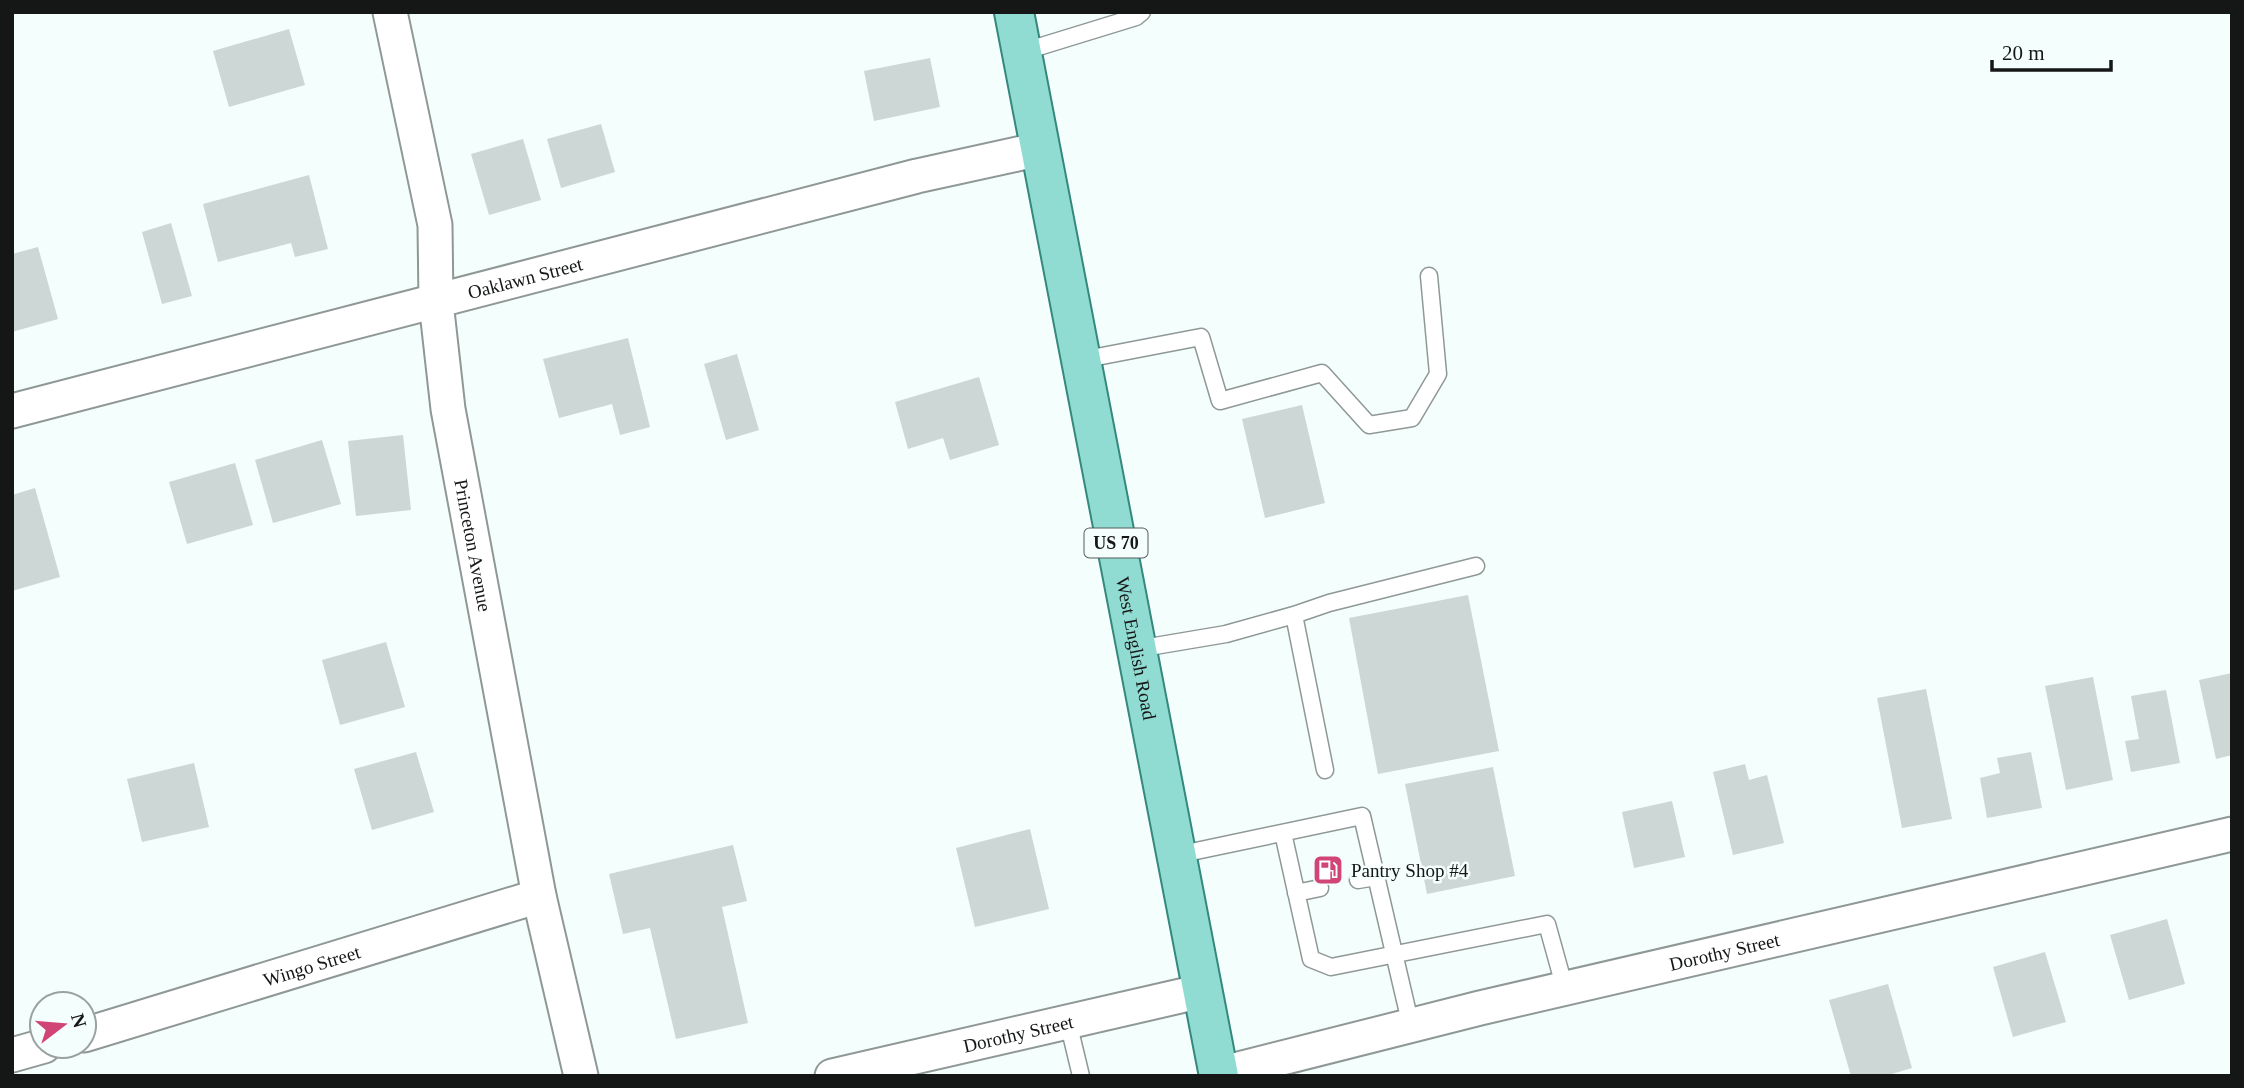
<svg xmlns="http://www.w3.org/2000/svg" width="2244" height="1088" viewBox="0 0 2244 1088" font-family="Georgia,serif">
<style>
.building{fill:#cdd7d5}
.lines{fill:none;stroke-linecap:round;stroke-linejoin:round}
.lane-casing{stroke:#8f9896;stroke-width:19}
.street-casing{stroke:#8f9896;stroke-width:37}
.primary-casing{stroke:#35887d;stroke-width:42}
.lane{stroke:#fff;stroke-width:16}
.street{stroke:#fff;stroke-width:33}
.primary{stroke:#91dcd2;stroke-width:38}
.labels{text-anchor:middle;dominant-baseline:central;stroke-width:5;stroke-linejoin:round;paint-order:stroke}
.shield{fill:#f4fefc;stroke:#575c5b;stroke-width:2}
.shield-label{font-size:18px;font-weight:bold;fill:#141716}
.street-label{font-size:19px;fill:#141716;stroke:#f4fefc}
.poi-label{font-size:19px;fill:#141716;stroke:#f4fefc;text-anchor:start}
</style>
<rect width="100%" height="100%" fill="#f4fefc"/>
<path class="building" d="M289,29L305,85L229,107L213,51Z
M930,58L940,107L874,121L864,71Z
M601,124L615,172L561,188L547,139Z
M523,139L541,200L489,215L471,154Z
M309,175L328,249L295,257L291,243L218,262L203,204Z
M171,223L192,296L162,304L142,232Z
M38,247L58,319L12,332V254Z
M628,338L650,427L620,435L612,404L559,418L543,359Z
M737,354L759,430L726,440L704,364Z
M979,377L999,445L950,460L943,438L908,449L895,402Z
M1302,405L1325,503L1265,518L1242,419Z
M403,435L411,510L356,516L348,441Z
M322,440L341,504L273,523L255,460Z
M235,463L253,525L187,544L169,482Z
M35,488L60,577L12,591V495Z
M1468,595L1499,751L1378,774L1349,618Z
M386,642L405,707L340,725L322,660Z
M2232,673V755L2216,759L2199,680Z
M2093,677L2113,780L2066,790L2045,686Z
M1926,689L1952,819L1902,828L1877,698Z
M2166,690L2180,763L2131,772L2125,741L2139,739L2131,696Z
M416,752L434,812L372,830L354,769Z
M2031,752L2042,808L1987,818L1980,778L2000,773L1997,758Z
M194,763L209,827L142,842L127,779Z
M1745,764L1749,780L1767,775L1784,843L1733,855L1713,772Z
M1493,767L1515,876L1427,894L1405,784Z
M1672,801L1685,857L1634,868L1622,812Z
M1030,829L1049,909L975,927L956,848Z
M733,845L747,901L722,907L748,1023L676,1039L650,928L623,934L609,874Z
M2167,919L2185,984L2129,1000L2110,935Z
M2045,952L2066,1022L2013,1037L1993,967Z
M1888,984L1912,1068L1885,1076H1851L1829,1000Z"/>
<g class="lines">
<g class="lane-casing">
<path id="lane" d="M1022,52L1136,17L1142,12
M1081,360L1201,337L1220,401L1322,373L1369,425L1412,418L1438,374L1429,276
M1294,615L1329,603L1476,566
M1137,649L1226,634L1294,615L1325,770
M1283,833L1311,959L1331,967L1547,924L1565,989
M1177,855L1362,816L1411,1026
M1358,880L1376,877
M1296,893L1320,888
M1068,1022L1081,1076"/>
</g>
<g class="street-casing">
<g id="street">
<path id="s1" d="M390,12L435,225L436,302L448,409L539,896L581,1076"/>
<path id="s2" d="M12,411L917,176L1040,149"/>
<path id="s3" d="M84,1035L539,896"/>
<path d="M12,1055L44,1046"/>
<path id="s4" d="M1219,1074L1480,1008L2232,834"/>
<path id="s5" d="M832,1076L1202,991"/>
</g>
</g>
<g class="primary-casing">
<g id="primary">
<path id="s6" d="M1014,12L1219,1076"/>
</g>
</g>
<use href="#lane" class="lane"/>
<use href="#street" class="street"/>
<use href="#primary" class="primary"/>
</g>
<defs>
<g id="fuel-square" transform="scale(1.575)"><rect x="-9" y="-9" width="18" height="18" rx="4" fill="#d14576" stroke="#f4fefc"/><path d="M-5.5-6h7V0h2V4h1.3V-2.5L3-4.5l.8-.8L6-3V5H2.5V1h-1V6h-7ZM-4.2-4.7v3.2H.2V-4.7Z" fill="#fff"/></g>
</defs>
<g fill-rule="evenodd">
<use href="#fuel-square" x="1328" y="870"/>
</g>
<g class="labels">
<rect class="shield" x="1084.5" y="528.5" width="63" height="29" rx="5"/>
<g class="shield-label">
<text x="1116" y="543">US 70</text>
</g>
<g class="street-label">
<text stroke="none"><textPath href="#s2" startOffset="530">Oaklawn Street</textPath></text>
<text stroke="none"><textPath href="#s1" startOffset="541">Princeton Avenue</textPath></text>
<text stroke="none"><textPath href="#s6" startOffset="648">West English Road</textPath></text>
<text stroke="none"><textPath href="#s4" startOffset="520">Dorothy Street</textPath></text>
<text stroke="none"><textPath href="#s3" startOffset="238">Wingo Street</textPath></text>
<text stroke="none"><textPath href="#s5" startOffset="191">Dorothy Street</textPath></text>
</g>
<g class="poi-label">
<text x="1351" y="870">Pantry Shop #4</text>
</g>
</g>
<rect width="2244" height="1088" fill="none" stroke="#141716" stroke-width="28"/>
<g transform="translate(63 1025) rotate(74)"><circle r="33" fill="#f4fefc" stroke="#9aa2a0" stroke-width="2"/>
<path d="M0-5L12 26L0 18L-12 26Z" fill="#d14576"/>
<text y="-10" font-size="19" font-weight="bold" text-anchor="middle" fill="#141716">N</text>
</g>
<path d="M1992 60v10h119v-10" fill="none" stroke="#141716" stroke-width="3.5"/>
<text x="2002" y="60" font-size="21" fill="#141716" stroke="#f4fefc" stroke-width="5" paint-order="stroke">20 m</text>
</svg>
